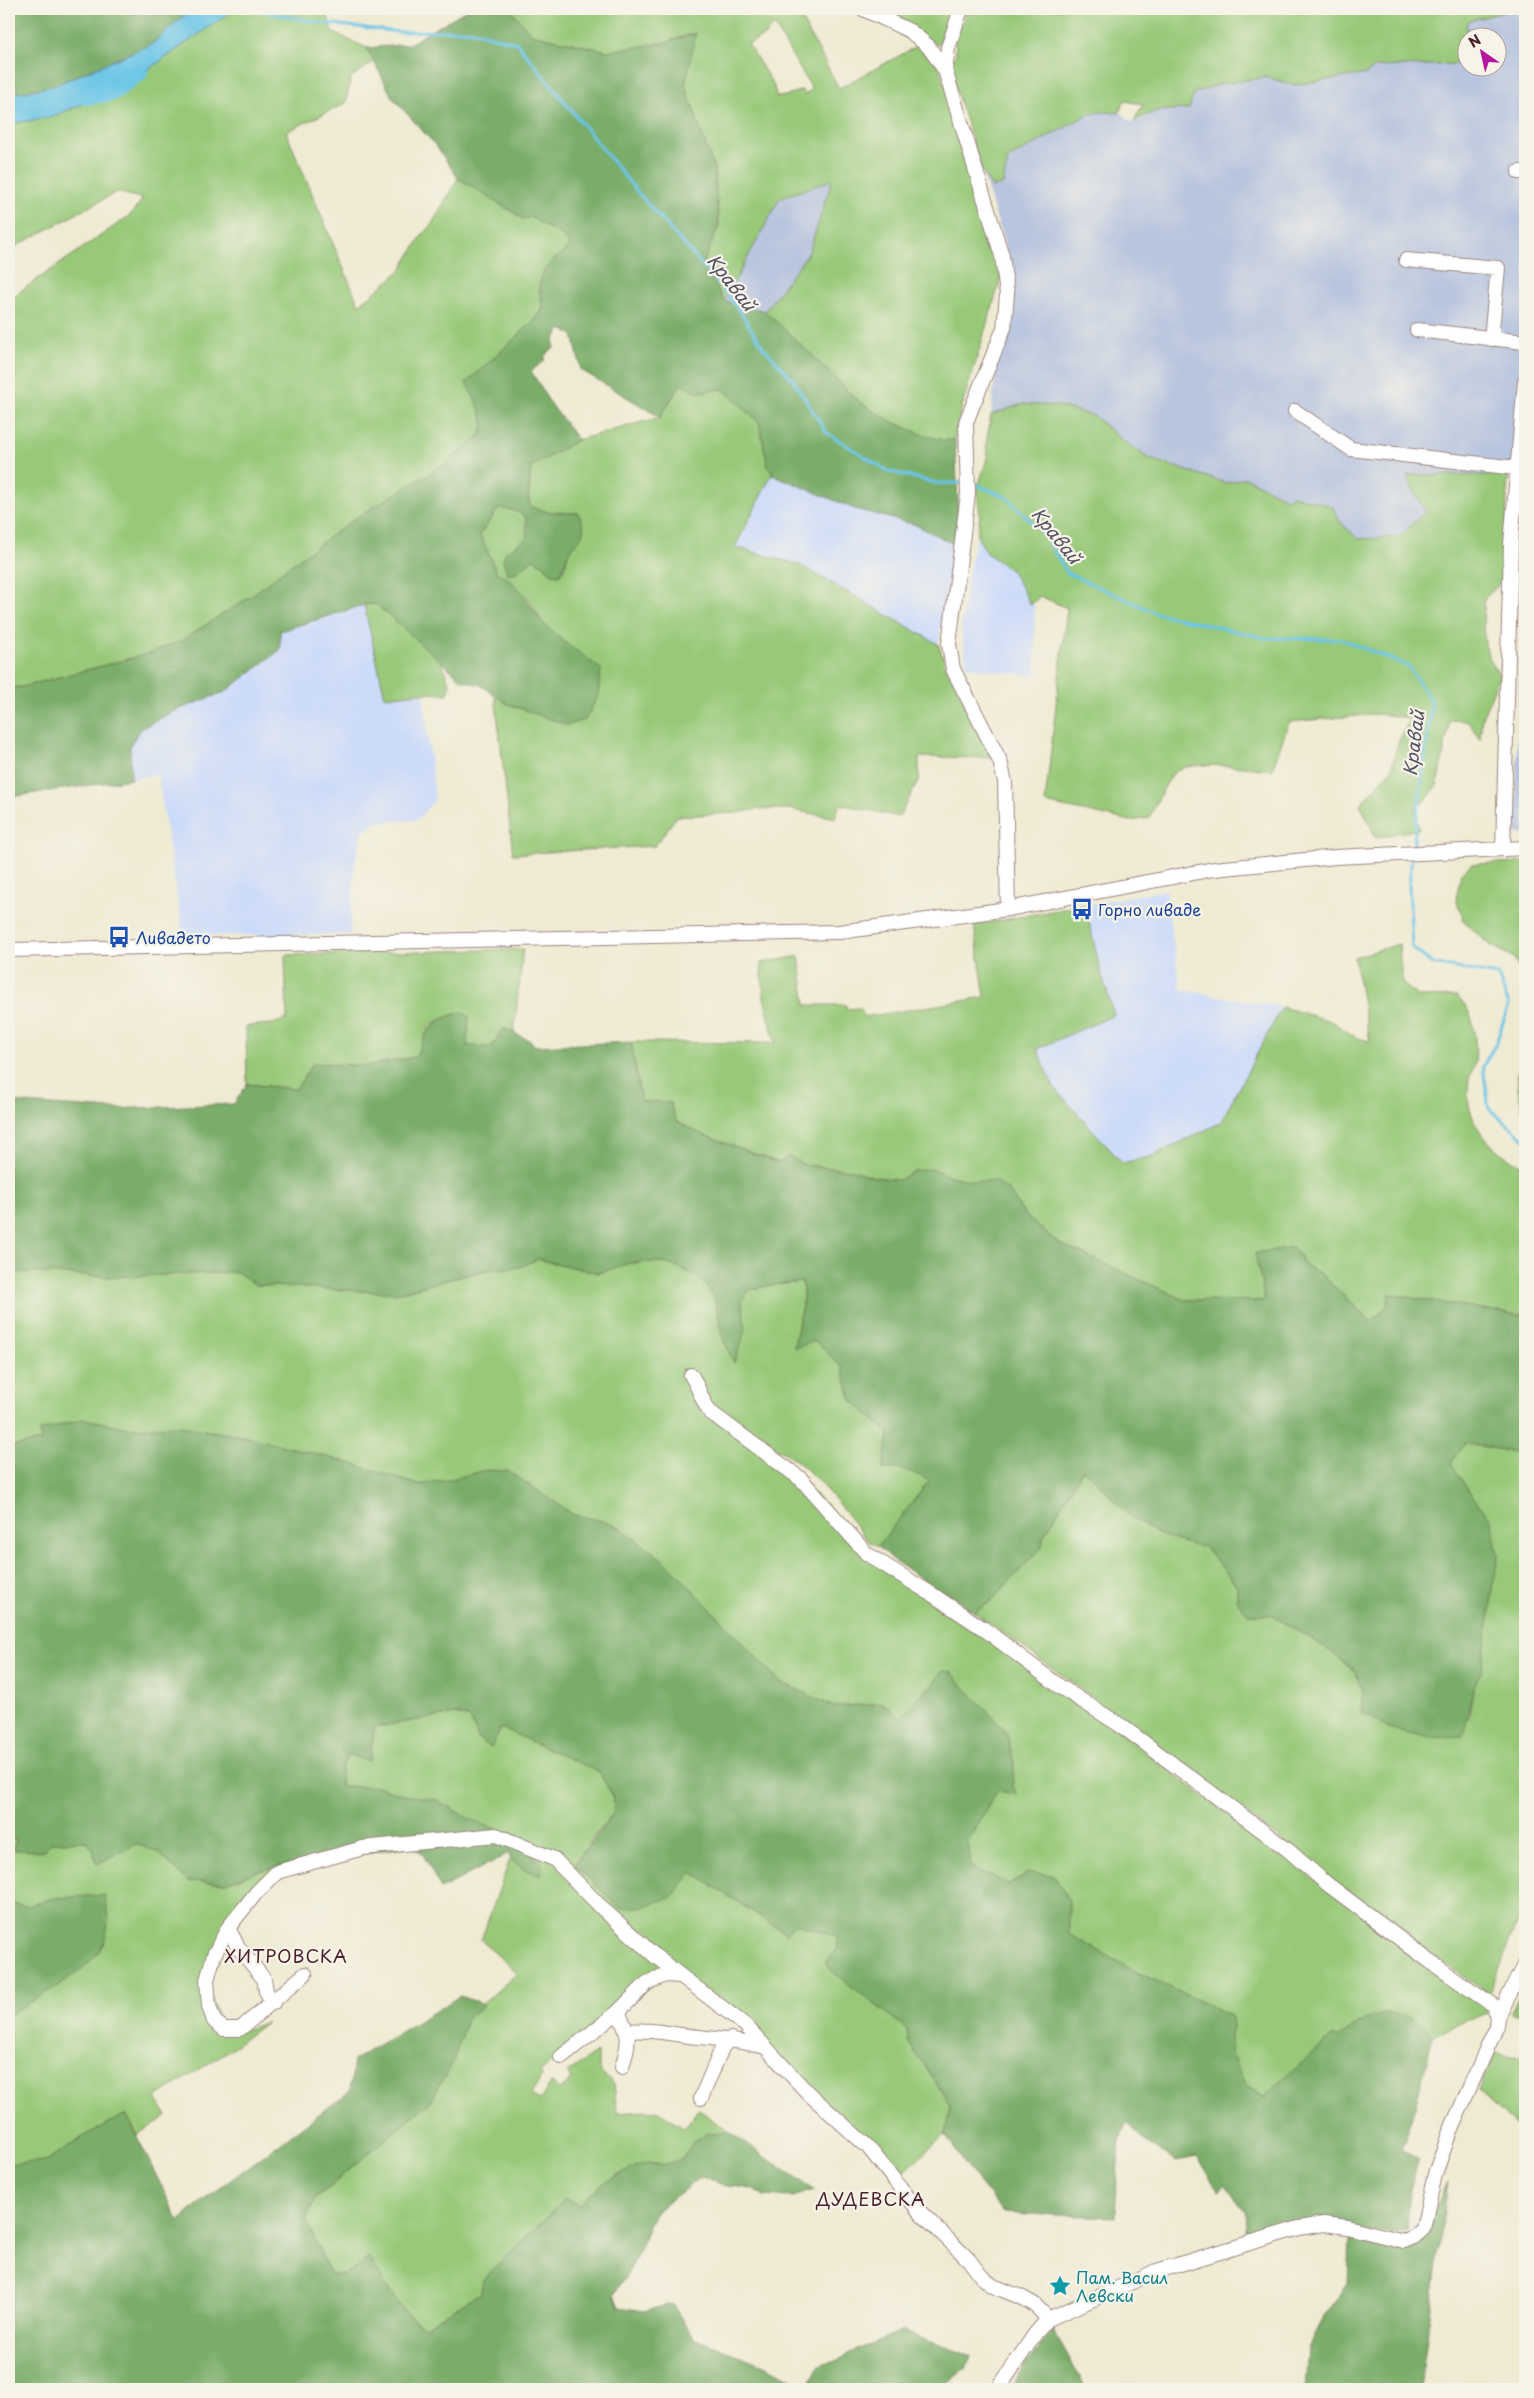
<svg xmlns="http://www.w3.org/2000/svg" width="1534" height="2398" viewBox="0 0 1534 2398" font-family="'Playpen Sans',sans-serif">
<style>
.built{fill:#ccdbf9}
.industrial{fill:#b8c5de}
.green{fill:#98c979;stroke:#717452;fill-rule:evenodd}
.forest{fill:#7aad69;stroke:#62664a}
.water{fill:#69c5e7;stroke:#5a7289}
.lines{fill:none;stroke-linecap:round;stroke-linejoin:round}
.stream{stroke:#69c5e7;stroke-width:3}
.river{stroke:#69c5e7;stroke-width:18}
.minor-casing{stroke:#9c847e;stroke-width:16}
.minor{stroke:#fff;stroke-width:14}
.labels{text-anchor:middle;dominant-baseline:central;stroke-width:4.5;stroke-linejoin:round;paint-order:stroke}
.transit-label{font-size:16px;fill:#164399;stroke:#f7f3e8;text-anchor:start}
.culture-label{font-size:16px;fill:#0d838f;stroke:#f7f3e8;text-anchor:start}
.water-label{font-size:18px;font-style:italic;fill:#535163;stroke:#f7f3e8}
.neighbourhood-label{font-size:18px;letter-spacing:1px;fill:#4a1f2b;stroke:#f7f3e8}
</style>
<rect width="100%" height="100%" fill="#f7f3e8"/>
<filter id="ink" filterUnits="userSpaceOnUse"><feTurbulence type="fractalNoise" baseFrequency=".02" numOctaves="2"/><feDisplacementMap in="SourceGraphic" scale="10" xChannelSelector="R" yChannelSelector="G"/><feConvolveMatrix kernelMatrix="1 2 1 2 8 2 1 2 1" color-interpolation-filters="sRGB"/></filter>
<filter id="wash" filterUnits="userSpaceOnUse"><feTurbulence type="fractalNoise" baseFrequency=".0096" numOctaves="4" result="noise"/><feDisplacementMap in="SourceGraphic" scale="20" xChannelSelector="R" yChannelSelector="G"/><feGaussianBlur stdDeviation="1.12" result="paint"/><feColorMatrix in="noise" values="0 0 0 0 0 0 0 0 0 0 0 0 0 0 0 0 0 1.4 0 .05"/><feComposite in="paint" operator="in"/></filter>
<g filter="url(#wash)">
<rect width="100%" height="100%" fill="#efead2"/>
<path class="built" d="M772,474L855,509L916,525L955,545L938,644L800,565L735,548Z
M977,536L987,553L1012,571L1031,604L1034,601L1036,676L967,667L961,627L968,575Z
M364,605L385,697L423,693L435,800L417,820L376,822L363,831L355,861L350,934L183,936L158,775L131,779L130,745L141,729L172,712L279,632Z
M1165,890L1181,990L1282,1007L1220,1123L1150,1157L1122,1163L1053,1086L1037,1048L1113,1015L1100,969L1085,905Z"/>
<path class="industrial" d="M1507,9H1525V835L1515,833L1525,476L1407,475L1415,494L1426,510L1399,537L1358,539L1340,522L1332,506L1292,495L1288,499L1246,478L1226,483L1150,459L1123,441L1022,404L991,415L996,368L1010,320L1011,265L982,171L992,188L1003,184L1008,159L1089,114L1101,112H1120L1132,122L1140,120L1156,111L1189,108L1194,93L1221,84L1266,77L1294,85L1366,74L1376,67L1456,64L1466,49V68H1496V38L1467,37V21L1505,12Z
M832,180L809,252L765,311L724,301L780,198Z"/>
<path class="green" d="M235,9H326L332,32L367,48L374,62L351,77L346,103L286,132L359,305L400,271L424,232L429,229L458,178L523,219L530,217L563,236L570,244L538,285L543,308L538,317L466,383L480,409L484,425L479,437L444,465L289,566L251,596L181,641L147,654L22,687L9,688V299L129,216L143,199L117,192L9,250V124L51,117L103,96L142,74Z
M510,9H796L839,88L921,44L940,69L1001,278L960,413L955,440C929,444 854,407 841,383L765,311L809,252L832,180L780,198L724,301L703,264L719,225L714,169L685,85L695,33L663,43L608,51L531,34ZM774,25L812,89L805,95L802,90L785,96L776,97L774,86L748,44L764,36Z
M867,9H954L938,45Z
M967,9H1507L1505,12L1467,21L1466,49L1456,64L1376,67L1366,74L1294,85L1266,77L1221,84L1194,93L1189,109L1156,111L1134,121L1143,104L1124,101L1119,113L1101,112L1089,114L1008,159L1003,184L992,188L982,171L949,69L956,54L955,39Z
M681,384L697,392L723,389L759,422L768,467L771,469L772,474L735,547L800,565L938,644L948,671L993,758L919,757V780L899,817L840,804L835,818L789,809H759L736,813L677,816L655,846L513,854L495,695L508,704L567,725L585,720L598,696L544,625L527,597L497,574L480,534L499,508L516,511L526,516L527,538L516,545L528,563L533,559L544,565L552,574L564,570L578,513L549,512L531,507C526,495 531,481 531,467L578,440L660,417Z
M1022,404L1059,406L1094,416L1123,441L1150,459L1226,483L1246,478L1288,499L1291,495L1332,506L1340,522L1358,539L1399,537L1426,511L1415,494L1407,475H1508L1503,581L1485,598C1482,627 1481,651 1500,675L1482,718L1480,739L1468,721L1450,720L1437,786L1426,800L1415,809L1419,829L1376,838L1360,804L1391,770L1398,743L1410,718L1378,714L1289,722L1272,770C1252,768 1190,760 1176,771C1167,778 1155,807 1149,818L1131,821L1045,803L1067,608L1040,596L1031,605L1012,571L987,553L977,536L980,515L977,490L988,455L986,444L991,415Z
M376,604L441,661L450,685L448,694L418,693L385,697L364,605Z
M1525,862V983L1514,958L1487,943L1464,921L1456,899L1461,873L1472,864Z
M1085,905L1100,969L1114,1015L1037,1049L1053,1086L1122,1163L1150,1157L1220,1123L1282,1007L1331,1021L1357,1038L1370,1041L1354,957L1399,944L1402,983L1419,997L1457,996C1461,1001 1466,1006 1469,1012C1474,1020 1477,1052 1475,1062C1474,1068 1470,1073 1469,1080C1462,1121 1490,1151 1525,1167V1316L1390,1294L1387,1306L1372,1322L1322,1275L1305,1264L1265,1301L1185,1300L1058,1243L1024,1214L1010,1192L995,1181H974L954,1177L932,1169L914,1171L899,1180L875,1177L852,1170L804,1165L789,1156L780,1163L701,1134L676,1121L670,1103L641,1101L631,1042L775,1043L764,997L761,963L799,956L806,1005H846V1009L860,1008L865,1017L985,997L974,925Z
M523,949L514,1033L504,1028L491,1047L466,1046L469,1017L441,1018L430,1026L415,1057L367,1066L313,1063L296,1089L247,1084L246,1026L272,1024L287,1019L285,955Z
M1525,1052V1124L1518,1088V1071L1522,1070Z
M537,1259L598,1273L630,1263L659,1262L678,1267L700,1278L715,1299L724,1341L734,1362L745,1330L742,1301L749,1290L772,1285L803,1282V1300L794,1347L815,1341L842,1367L852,1400L889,1433L897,1468L913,1471L929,1481L878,1546L868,1541C850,1519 798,1447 769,1448L870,1550L1089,1706L1150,1756L1480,2001L1489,2013L1465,2020L1433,2037L1426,2028L1388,2013L1358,2023L1338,2037L1333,2035L1264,2097L1246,2086L1231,2054L1232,2016L1134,1971L1068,1934L1069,1901L1029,1873L1008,1884L971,1867L968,1841L997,1791L1017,1794L1013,1786L1014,1762L1006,1732L979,1704L942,1672L930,1688L928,1687L901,1719L883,1703L834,1707L779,1681L667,1563L622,1529L599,1520L574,1515L508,1471L418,1485L343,1461L252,1438L180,1426L128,1428L84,1419L39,1431L41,1441L9,1447V1276L24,1272L114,1277L237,1272L256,1285L397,1293L486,1270L520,1267Z
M1465,1443L1525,1454V1900L1490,1993L1486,1992L1418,1945L1077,1686L974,1612L989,1603L1042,1547L1043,1537L1083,1469L1205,1547L1237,1586V1601L1248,1614L1271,1615L1325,1647L1355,1671L1363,1691L1390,1729L1469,1717L1474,1681L1469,1492L1451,1462Z
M455,1714L470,1718L478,1738L491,1747L501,1728L599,1771L612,1795L615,1811L590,1841L574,1865L620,1908L691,1872L786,1933L794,1925H799L837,1936L838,1948L825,1963L834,1973L907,2029L908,2042L934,2079L950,2106L945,2135L897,2177L756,2036L669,1973L559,2055L540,2073L542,2076L531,2095L540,2100L552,2082L559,2089L572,2080L568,2072L597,2052L601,2073L614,2084L617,2113L657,2110L685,2128L698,2109L729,2132C701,2134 696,2136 681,2160L662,2165L647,2163L617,2175L481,2292L425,2327C398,2313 385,2283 369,2257L345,2274H330L306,2220L315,2198L336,2182L452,2064L468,2017L517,1973L481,1940L510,1859L525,1870L518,1837L471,1820L437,1800L404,1795L380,1787L340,1786L341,1769L348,1754L369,1761L375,1727Z
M16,1838L14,1850L52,1842L87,1841L93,1850L113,1856L118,1851L136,1843L159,1853L188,1881L226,1883L258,1871L291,1864L239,1912L207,1985L222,2029L244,2030L267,2022L232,2048L156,2098L167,2116L137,2135L126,2114L79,2139L46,2161L9,2164V2015L36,1997L54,1898L28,1906L9,1904V1839Z
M1525,1981V2017L1511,2012Z
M1495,2052L1508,2056H1525V2135L1478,2091Z"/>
<path class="forest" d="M9,9H192L152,44L53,86L9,95Z
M468,9H510L531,34L607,51L663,43L696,33L685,85L714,169L719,225L703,264L724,301L765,311L841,383C854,407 929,444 955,440L959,522L955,545L916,525L855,509L772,474L771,469L768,467L759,422L723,389L697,392L681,384L660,417L581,370L573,335L561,329L554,340V348L545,355L544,361L531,371L548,400L578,440L531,467L528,498L531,507L549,512L578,513C591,537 577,537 567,556C564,563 565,569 559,575L552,574L544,565L533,559L516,573H507L503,560L506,552L527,538L526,517L516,511L499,508L480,534L497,573C523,582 530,612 546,626C563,642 583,655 601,669L598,696L585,720L567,725L508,704L480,685L462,680L376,604L364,605L280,631V650L225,692L172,712L141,729L130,745L131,779L9,797V688L22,687L147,654L181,641L251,596L289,566L360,515L444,465L479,437L484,425L480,409L466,383L538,317L543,308C539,288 536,275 553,260C560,255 566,252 570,244L563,236L530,217L524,219L458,178L436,146L392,97L367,48L409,44Z
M462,1012L469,1017L467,1046L491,1047L504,1028L531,1041L535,1046L631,1042L641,1101L670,1103L676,1121L701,1134L773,1161L780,1163L789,1156L804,1165L852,1170L875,1177L899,1180L914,1171L932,1169L954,1177L974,1181H995L1010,1192L1024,1214L1058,1243L1185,1300L1265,1301L1255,1253L1293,1247L1305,1264L1322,1275L1371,1322L1387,1306L1389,1294L1525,1316V1454L1465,1443L1451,1462L1469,1492L1491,1519L1498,1555L1481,1674C1470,1686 1469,1718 1463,1736L1431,1738L1390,1729L1362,1712L1363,1691L1355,1671L1325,1647L1271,1615L1248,1614L1237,1601V1586L1205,1547C1180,1544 1158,1535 1137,1521C1116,1507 1103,1484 1083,1469L1043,1537L1042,1547L989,1603L974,1612L896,1562L878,1546L929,1481C913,1471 901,1468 883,1469L889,1433L852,1400L842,1367L815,1341L794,1348L803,1300V1282L772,1285L749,1290L742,1301L746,1330L734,1363L724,1341L715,1299L700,1278L678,1267L659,1262L630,1263L598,1273L537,1259L520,1267L486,1270L397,1293L256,1285L237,1272L114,1277L24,1272L9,1276V1102L112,1109L234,1104L247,1084L296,1089L313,1063L367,1066L415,1057C430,1028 429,1021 462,1012Z
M84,1419L128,1428L180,1426L252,1438L343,1461L418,1485L448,1480L486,1470L508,1471L574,1515L599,1520L622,1529L667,1563L779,1681L834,1707L883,1703L901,1718L928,1687L930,1688L942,1671L951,1672L1006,1732L1014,1762L1013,1786L1017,1794L997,1791L968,1841L971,1867L1008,1884L1029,1873L1054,1875L1069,1901V1934L1134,1971L1232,2016L1231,2054L1246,2086L1264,2097L1333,2035L1338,2037C1370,2013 1404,1999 1433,2037L1412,2120L1401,2149L1419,2160L1410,2189L1407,2229L1393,2234L1297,2224L1246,2230L1245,2211L1224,2184L1219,2190L1196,2157L1177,2161L1150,2146L1126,2122L1119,2144L1115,2217L1004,2213L972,2174L945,2135L950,2106L934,2079L908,2042L907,2029L834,1973L825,1963L838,1948L837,1936L799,1925H794L786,1933L691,1872L673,1897L641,1907L620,1908L574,1865L615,1811L612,1795L599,1772L501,1728L491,1748L478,1738L470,1718L455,1714L375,1727L369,1761L347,1755L341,1769L340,1786L380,1787L404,1795L437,1800L471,1820L518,1837L542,1865L541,1876L525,1870L510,1859L509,1853L441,1889L424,1856L412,1846L290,1864L258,1871L226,1883L188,1881L159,1853L136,1844L97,1864L93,1850L87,1841L52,1842L43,1851L14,1850L16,1839H9V1447L41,1441L39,1431Z
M105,1895C108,1912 110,1928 103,1944C93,1970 33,1999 9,2015V1904L28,1906L54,1898Z
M460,1996L484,2005L468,2017L452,2064L430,2102L315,2198L306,2220L330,2274H345L369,2257C385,2282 398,2313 425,2327L481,2292L483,2279L565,2199L579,2204L602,2184L634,2167L647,2163L662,2165L681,2160L692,2143L705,2134L729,2132L814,2190L792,2197L764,2196L752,2188L727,2186L701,2177L655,2212L633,2264L614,2295L619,2307L645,2311L672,2304L695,2339L762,2364L808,2387L818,2367L901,2331L971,2356L966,2369L937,2389H9V2164L46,2161L79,2139L126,2114L179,2222L196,2206L350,2091L354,2060Z
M1448,2182L1420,2389H1305L1308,2348L1325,2314L1348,2283L1350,2240L1400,2248L1421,2242Z
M1053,2330L1086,2389H1009L1024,2366Z"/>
<path class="water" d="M192,9H235L142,74L102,96L51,117L9,124V95L53,86L152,44Z"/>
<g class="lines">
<path class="stream" d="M251,9L315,22L400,32L469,30L517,43L639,194L719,284L741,313L763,347L793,380L827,433L888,471L936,483H964
M973,483L1006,497L1043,533L1067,573L1156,613L1265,638L1341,639L1408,666L1432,702L1413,848
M1412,857L1409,884L1412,947L1432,964L1498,975L1509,1005L1496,1043L1483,1066L1489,1109L1525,1139"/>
<path class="river" d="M85,96L112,92L139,72"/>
</g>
</g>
<g filter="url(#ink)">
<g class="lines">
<g class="minor-casing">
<path id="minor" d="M863,9L910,31L928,46L945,70L1002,256L1007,294L1004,328L966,422L968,494L949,644L953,669L1000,761L1005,782L1008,909
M945,70L948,48L961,9
M1519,172H1525
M1406,260L1498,268L1491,339
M1417,330L1525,342
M1295,411L1351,449L1516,468
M1503,849L1511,544L1525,381
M9,950L839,932L1008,909L1214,869L1336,857L1525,848
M691,1375C699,1387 701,1400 710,1412L801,1479L867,1554L933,1595L984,1629L1059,1686L1123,1727L1288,1850L1326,1883L1428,1960L1494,2006L1498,2017L1497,2026L1449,2134L1435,2174L1423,2229L1414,2237L1404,2241L1347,2227L1324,2224L1299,2228L1157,2271L1048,2319L1035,2334L998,2389
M228,1928L238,1947L264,1979L266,1991L273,2003
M305,1974L240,2029H224L214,2021L209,2006L207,1980L214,1955L228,1928L256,1893L277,1872L363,1848L496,1835L554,1859L604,1910L655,1956L745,2025L808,2093L868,2147L919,2211L969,2260L981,2276L993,2286L1023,2298L1035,2305L1048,2319
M618,2012C630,2036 630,2041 622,2067
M1498,2017L1525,1963
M627,2031C651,2029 666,2033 689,2036C715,2039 739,2040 765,2047
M561,2057L618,2012L647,1983L665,1975L681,1976
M701,2098L723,2046L731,2039"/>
</g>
<use href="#minor" class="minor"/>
</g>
</g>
<defs>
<g id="bus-bare" transform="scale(1.725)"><path d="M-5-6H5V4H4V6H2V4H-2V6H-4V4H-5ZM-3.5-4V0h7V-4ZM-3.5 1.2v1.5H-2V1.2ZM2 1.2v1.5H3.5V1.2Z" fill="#1a4fb4" stroke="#f7f3e8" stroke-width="2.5" paint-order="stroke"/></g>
<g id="sight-bare" transform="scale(1.725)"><path d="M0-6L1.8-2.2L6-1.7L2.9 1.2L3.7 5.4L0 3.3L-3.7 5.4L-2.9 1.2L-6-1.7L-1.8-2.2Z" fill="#0f9aa8" stroke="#f7f3e8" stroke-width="2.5" paint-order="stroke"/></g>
</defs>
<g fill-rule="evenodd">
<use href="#bus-bare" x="1082" y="909"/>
<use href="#bus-bare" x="119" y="937"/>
<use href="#sight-bare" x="1060" y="2286"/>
</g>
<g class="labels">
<g class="transit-label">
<text x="1098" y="909">Горно ливаде</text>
<text x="136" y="937">Ливадето</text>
</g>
<g class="culture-label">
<text x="1076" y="2277">Пам. Васил<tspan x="1076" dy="18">Левски</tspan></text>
</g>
<g class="water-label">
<text transform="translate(732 282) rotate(52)">Кравай</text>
<text transform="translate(1057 535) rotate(51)">Кравай</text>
<text transform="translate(1413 743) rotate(-83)">Кравай</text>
</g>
<g class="neighbourhood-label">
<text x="286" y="1955">ХИТРОВСКА</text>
<text x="871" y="2198">ДУДЕВСКА</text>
</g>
</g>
<rect width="1534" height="2398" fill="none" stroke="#f7f3e8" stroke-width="30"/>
<g transform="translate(1482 52) rotate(326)"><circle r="24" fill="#f7f3e8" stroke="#b29e9c"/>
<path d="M0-4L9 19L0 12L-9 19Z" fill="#b5179e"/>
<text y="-8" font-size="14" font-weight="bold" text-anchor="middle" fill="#4a1f2b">N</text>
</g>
</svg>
